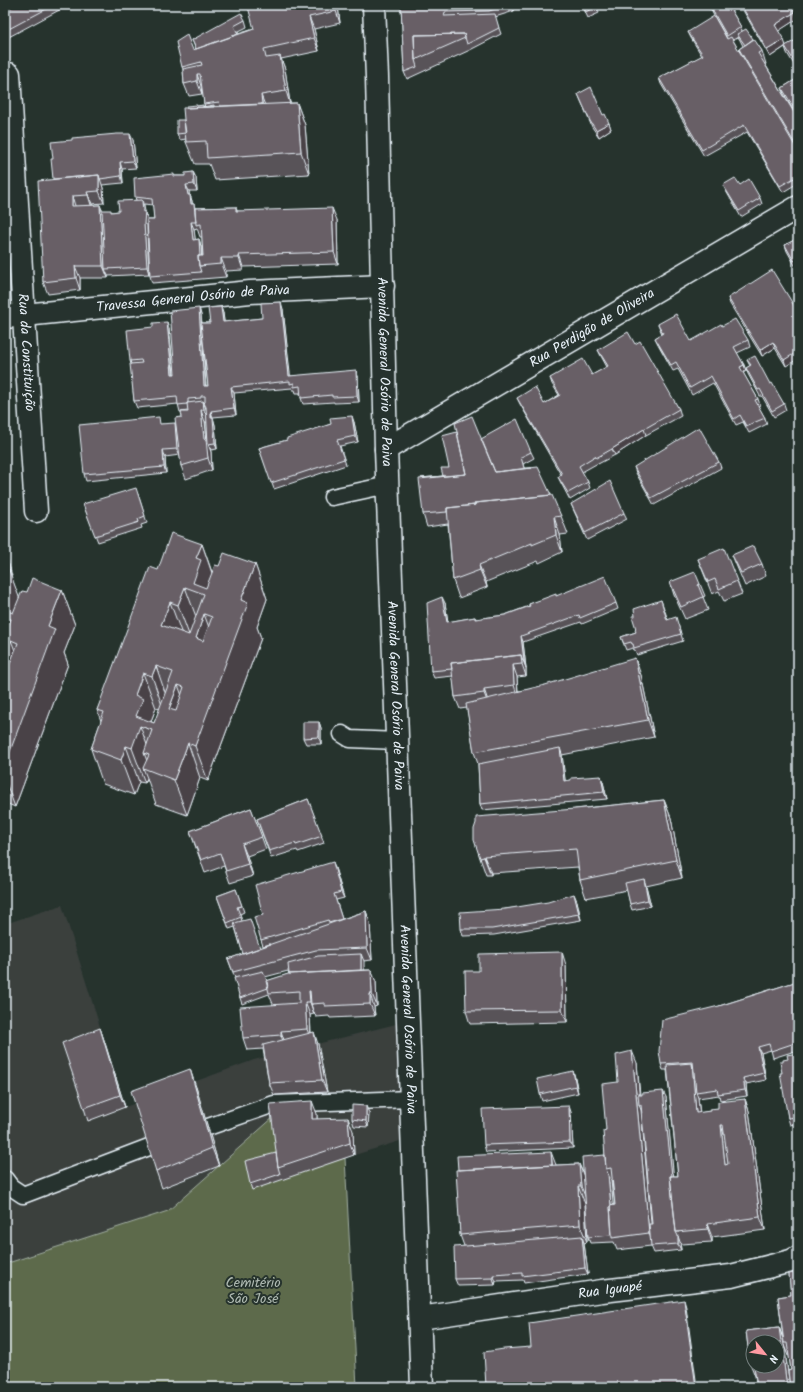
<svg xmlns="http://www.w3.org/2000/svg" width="803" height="1392" viewBox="0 0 803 1392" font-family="Kalam,sans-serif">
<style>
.built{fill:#3a403e}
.green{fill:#5d6b4c;stroke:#a2aea2}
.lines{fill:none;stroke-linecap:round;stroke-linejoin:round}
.service-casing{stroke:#e8f1f8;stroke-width:19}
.minor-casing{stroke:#e8f1f8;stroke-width:25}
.primary-casing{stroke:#e8f1f8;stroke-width:25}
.service{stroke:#26332d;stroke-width:16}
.minor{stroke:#26332d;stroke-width:22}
.primary{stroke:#26332d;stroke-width:22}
.wall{fill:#595258;stroke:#e8f1f8;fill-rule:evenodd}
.shaded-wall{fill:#484247;stroke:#e8f1f8}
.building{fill:#675f66;stroke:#e8f1f8;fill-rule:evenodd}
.labels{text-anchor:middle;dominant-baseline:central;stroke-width:4;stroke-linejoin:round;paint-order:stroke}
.street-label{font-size:14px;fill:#e8f1f8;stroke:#26332d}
.park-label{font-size:14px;fill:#b0bbb3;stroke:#26332d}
</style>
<rect width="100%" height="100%" fill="#26332d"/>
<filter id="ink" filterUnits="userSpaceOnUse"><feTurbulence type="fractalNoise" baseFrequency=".025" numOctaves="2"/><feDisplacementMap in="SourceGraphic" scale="8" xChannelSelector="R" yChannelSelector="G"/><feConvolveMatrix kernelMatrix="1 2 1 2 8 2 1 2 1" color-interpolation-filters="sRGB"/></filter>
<g filter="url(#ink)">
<path class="built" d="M62,905L125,1107L254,1060L396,1024L400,1044L403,1140L345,1158L5,1274V924Z"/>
<path class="green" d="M275,1116L345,1158L357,1387H5V1264L168,1211Z"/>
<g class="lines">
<g class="service-casing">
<path id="service" d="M332,497L388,485
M342,734L350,739L397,741
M208,1127L274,1104L411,1099
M5,1179L11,1187L23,1195L149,1147"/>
</g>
<g class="minor-casing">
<g id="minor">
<path id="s1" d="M9,74L36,511"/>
<path id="s2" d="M5,317L250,292L383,286"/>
<path id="s3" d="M386,449L798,207"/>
<path id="s4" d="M420,1318L602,1291L731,1276L791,1261L798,1257"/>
</g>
</g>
<g class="primary-casing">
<g id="primary">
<path id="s5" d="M374,5L377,77L386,449L422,1387"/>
</g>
</g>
<use href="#service" class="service"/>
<use href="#minor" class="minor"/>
<use href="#primary" class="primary"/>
</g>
<path class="wall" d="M16,5H62L63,8L5,39V11Z
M250,5H338V6L340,23L314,29L319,51L281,59L285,69L290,103H297L305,125L309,174L215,180L209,164H195L186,142V139L180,140L177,134L184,120L198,106L205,107L204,104L202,86H201L202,94L189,96L184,84L183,69L182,67L193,50H196L192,40L245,20L247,27L237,32L238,34L254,29Z
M401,5H514V11L495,17L501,34L470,50L407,79L404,72Z
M582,5H596L599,13L588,18Z
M707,5H728L741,27L742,31L753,39L762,51L766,64H765L798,119V183L783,192L747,132L704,156L661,84L659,78L702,56L691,38L688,32L727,38L713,14L711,9L710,10ZM738,37L740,40L743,46L739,49L740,53L733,40Z
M740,5H790L795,12L797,19L778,31L786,46L798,39V71L787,53L785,47L770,57Z
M798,78V118L784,94L782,88Z
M578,94L609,123L611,129L599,137L592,127Z
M133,140L136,168L122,169L123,183L102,185L103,188L104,203L92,204V206L100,205L102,211L111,212L119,211L136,200L135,197L174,176H185L193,172L196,178L197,191H189V195H190L192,201V204H194L195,208L236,207L237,211L337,220L338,264L243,267V270L226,271V277L152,283L150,276L147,220V230L149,274L108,276V278H80V290L48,294L43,282L53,179ZM144,204L153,205L154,220H147V218L145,211L144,207ZM197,228L200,237H202L203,256H202L201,246L199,239L195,240L194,229Z
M723,185H740L760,198L762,204L741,217L726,191Z
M798,238V267H796L787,251L785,245Z
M728,298L798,312L786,366L775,348L762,356L730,304Z
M199,308L201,315L202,323H210L223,313L224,322L262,318L283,309L290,376H358L359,402L334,403V402L303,404L301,398L300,393H296L295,390H293L292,388L234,393L236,415L213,417L215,425L217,449L211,450L208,444L207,422H205L207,441L211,452L212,470L186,479L181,466L180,455L165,457L166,473L86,481L84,474L162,424L176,427L182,417L188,412V411L180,412L178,404L137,408L134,401L131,364L130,361L169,328L174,374H175ZM202,325L208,386H206Z
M658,324L691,341L722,326L748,340L750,347L737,353L744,365L746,371L743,373L758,399L760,405L758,406L765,418L767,424L749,433L743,422L736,425L713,383L692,395L678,369L673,371L658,344L655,338L662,334Z
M635,344L679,409L681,416L646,435L615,455L598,464V463L582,472L588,482L590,488L570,500L561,483L558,477L561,475L520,404L517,398L544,404L559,395L552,384L550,378L592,375L607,367L601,356L598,350Z
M747,360L770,384L784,404L786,410L774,417L762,396H760L748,374L746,368L750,366Z
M354,422L358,442L340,446L346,465L274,489L259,448L287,440L331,424Z
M457,432L481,439L531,452L534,458L523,464L524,468L561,516L568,534L560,535L562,552L539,563L538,561L486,582L487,587L459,598L453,580L448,524L427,527L423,514L443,476L449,468Z
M719,462L721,468L654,505L636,473L634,467Z
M138,494L147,523L141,525L142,528L98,542L83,504Z
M571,504L624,513L627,519L587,540L574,511Z
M202,544L212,572L219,566L255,564L267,599L257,627L261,638L208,781L200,778L187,815L156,804L147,778L145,783L139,782L134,795L103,784L91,749L101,721L97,710L158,570ZM156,708L160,709L154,723L152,722L151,721Z
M5,551L12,576H11L19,598L27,592L62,590L75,625L64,653L68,664L15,807L8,804L5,812Z
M732,555L762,564L766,576L745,586L737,567Z
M698,559L737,581L742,594L724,601L719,591L712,594Z
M670,582L700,584L705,596L703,597L708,610L685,619L674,595Z
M556,596L616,603L618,609L582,624L581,622L523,642L526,668V676L517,677L518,691L641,675L654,737L562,755L565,781L603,782L607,799L482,810L480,804L478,764L474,752L467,708L460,709L455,697L453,676L434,678L431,671L445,603L448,622L475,617L476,619L505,615L529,606V604Z
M661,600L668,620L678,624L683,641L637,655L635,650H634L633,648L626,650L621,637L636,632L635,616Z
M319,722L321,728V744H306L303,738Z
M308,799L324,843L298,852L297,850L271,858L257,819Z
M664,800L671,818L682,878L646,886L651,906L632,910L630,904L627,890L586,898L580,880L578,867L491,873V875H486L480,858L575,809Z
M251,808L266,849L247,856L253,876L230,883L224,866L205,873L190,831Z
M335,868L344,898L336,900L342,919L366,911L370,923L372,960L363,961L364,970H371L376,982L377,1006L374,1007L375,1016L330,1018L329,1016L316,1017L314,1012V1014L310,1015L311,1032L318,1044L327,1092L274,1095L269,1083L263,1049L247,1050L243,1038L273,1004L269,994L242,1004L240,998L235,978L228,959L243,954L235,927L229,929L217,896L236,889L244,912L240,914L242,921L260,948L270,944L263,946L261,940L263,915ZM288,971L289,974L267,981L265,977Z
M577,901L581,920L494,935L463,936L461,929L505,909Z
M566,965L567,1022L470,1024L466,1011L479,971Z
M798,981V1021H796L798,1034V1050L773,1058L771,1050L761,1053L766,1080L746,1084L747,1096L720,1100L719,1095L698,1098L700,1113L710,1111L745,1099L749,1111L765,1230L712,1237V1242L681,1244L680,1242L681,1250L654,1253L651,1246L617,1250L614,1242L590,1243L588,1237L586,1204H585L587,1242L584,1243L588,1274L524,1283L523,1280L496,1281L495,1285L458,1286L455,1279L464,1246L460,1235L458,1170L579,1164L584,1175L605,1155L606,1130L618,1082L637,1063L640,1095L666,1097L673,1176H678L667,1070H663L661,1064L719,1006ZM641,1110L642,1111L652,1224H651ZM611,1180V1181H612L615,1205H613Z
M100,1028L104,1040L125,1107L88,1121L84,1108Z
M798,1053V1123L790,1125L788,1118L782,1073L788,1059Z
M573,1071L575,1078L578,1093L542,1101L540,1094Z
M196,1087L219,1166L162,1188L156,1171Z
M571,1112L573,1148L486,1152L484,1145Z
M369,1113L368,1127L354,1126L352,1119Z
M317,1114V1119L353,1131L354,1155L252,1190L250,1184L276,1153Z
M798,1272V1387H790L788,1371L790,1387H757L755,1376L750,1363L746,1331L779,1327L783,1338L778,1297L791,1295L789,1274ZM753,1342H777V1366H753ZM784,1345L788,1356L789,1355L791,1370L788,1371Z"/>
<path class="shaded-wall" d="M335,5H338V6L340,23L336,11Z
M512,5H514V11Z
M795,12L797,19L777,32L775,25Z
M309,17L314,29L319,51L314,38Z
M784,40L786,46L770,57L767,50Z
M280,56L285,69L290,104L286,91Z
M197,74L201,86L202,94L197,81Z
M261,95L266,108L263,109Z
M297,103L305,125L309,174L301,152Z
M609,123L611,129L599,137L596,130Z
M130,134L133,140L136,168L133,161Z
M120,162L122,169L123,183L121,176Z
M193,172L196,178L197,191L194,184Z
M99,175L103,188L104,203L99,191Z
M186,185L189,191L190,202L188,195Z
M87,192L92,204V208L88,195Z
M190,195L192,201L193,210L191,204Z
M72,196L76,209L72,206Z
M142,200L144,207L145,216V211L147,218V230L149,274L147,267Z
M100,205L105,218V269L108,276V278L103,266Z
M332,208L337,220L338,264L334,252Z
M191,222L194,229L196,246L193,240Z
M199,239L201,246L202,266H200Z
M239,255L243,267V270L239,258Z
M221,258L226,271V277L221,264Z
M75,266L80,278V290L76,278Z
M281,302L283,309L291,382L289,376Z
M221,307L223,313L225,328L223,322Z
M199,308L201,315L206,393L204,386Z
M167,322L169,328L174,381L172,374Z
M773,342L775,348L762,356L760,350Z
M798,348V359L786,366L784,360Z
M744,365L746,371L742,373L740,367Z
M356,370L358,376L359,402L357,396Z
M231,387L234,393L236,415L234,408Z
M203,401L208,414L209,422L204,410Z
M201,410L205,422L207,441L211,452L212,470L208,458L204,439Z
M211,411L215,425L217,449L215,443Z
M352,416L354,422L358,442L355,436Z
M175,423L177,429L180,455L177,449Z
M644,429L646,435L615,455L612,449Z
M163,450L165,457L166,473L164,467Z
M5,484L6,502L5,499Z
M554,517L560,535L562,552L556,535Z
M202,544L214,579L204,594L193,583L196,558Z
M255,564L267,599L257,627L261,638L208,781L195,746L241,600Z
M479,565L486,582L487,587L480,570Z
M9,570L22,605L11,619L5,617V580Z
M185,587L198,622L191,640L178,605Z
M62,590L75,625L64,653L68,664L15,807L5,780V764L48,626Z
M442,597L445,603L449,629L447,622Z
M170,602L183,637L161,625Z
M204,614L217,649L196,638Z
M521,636L523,642L526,668L524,661Z
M11,640L24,675L5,671V657Z
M521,655L526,668V676L522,664Z
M635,658L641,675L654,737L648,720Z
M513,665L517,677L518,698L514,685Z
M156,666L168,701L164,711L152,676Z
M143,673L156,708L151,721L156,734L152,730L140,726L153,761L149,755L144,753L150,769L143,768L147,778L145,783L132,748L136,716L135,695Z
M178,685L191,720L169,709Z
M484,689L488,701L489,706L484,693Z
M319,722L321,728V744L319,737Z
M188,743L200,778L187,815L174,780Z
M126,746L139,782L134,795L121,760Z
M560,748L562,754L566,787L564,781Z
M601,776L603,782L607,799L604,792Z
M5,797L8,804L5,812Z
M664,800L671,818L682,878L676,860Z
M242,844L247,856L253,876L248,864Z
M484,856L491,873V875L484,857Z
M333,862L335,868L344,898L341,892Z
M644,879L646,886L651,906L648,900Z
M574,894L577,901L581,920L579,914Z
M366,911L370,923L372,960L367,948Z
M562,952L566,965L567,1022L562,1010Z
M361,954L364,961V983L361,976Z
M371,970L376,982L377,1006L372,994Z
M309,991L313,1004H311L314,1014L310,1002Z
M370,994L374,1007L375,1016L370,1004Z
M305,1002L310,1015L311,1041L307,1029Z
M794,1015L796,1021L798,1034V1041Z
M100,1028L104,1040L125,1107L120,1095Z
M281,1031L285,1043V1048L281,1035Z
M314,1032L318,1044L327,1092L322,1080Z
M758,1047L761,1053L766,1080L764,1073Z
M632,1051L637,1063L640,1105H639L641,1110L653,1245L649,1233Z
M692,1063L696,1075V1092L698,1098L701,1126L696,1113Z
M190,1069L196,1087L219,1166L212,1148Z
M573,1071L575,1078L578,1093L576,1086Z
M743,1078L746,1084L747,1096L745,1090Z
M663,1091L666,1097L679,1232H677Z
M745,1099L749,1111L765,1230L760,1217Z
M312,1101L317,1114V1132L312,1119Z
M366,1106L369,1113L368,1127L366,1121Z
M569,1106L571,1112L573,1148L570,1142Z
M348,1118L353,1131L354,1155L350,1143Z
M721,1125L725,1138L730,1177L725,1165Z
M551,1152L556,1165L553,1171Z
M579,1164L586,1182L588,1204L581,1186Z
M608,1174L611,1180L616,1237L614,1235Z
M578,1186L585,1204L587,1242L580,1225Z
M707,1224L712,1237V1242L708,1229Z
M582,1236L584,1243L588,1274L585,1268Z
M678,1236L680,1242L681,1250L678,1244Z
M493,1275L496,1281L495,1285L493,1278Z
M684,1300L686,1307L697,1387H696Z
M779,1327L783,1339L790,1387H787Z"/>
<path class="building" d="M16,5H54L5,31V11Z
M250,5H335L336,11L309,17L314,38L264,49L266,58L280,56L286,91L261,95L262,104L220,106L219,102L204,104L200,74H197V81L184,84L183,69L202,65L201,62L182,67L176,42L187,35L193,50L254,29L248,7L250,6Z
M401,5H509L489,11L445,12L444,16L495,14L499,28L467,44L464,34L414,35L415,60L417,67L404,72Z
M582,5H596V6L586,12Z
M716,5H728L741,27L727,36L711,8Z
M741,5H790L795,12L775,25L784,40L767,50Z
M241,13L245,20L234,26L238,34L196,49L192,40Z
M714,16L727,39L731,37L798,151V176L780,186L744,125L702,150L659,78L703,55L688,32Z
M746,29L753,39L745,45L737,34Z
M464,34L465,38L415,60L414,35Z
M754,39L762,51L758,53L798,119V149L739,49Z
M798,39V65L797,66L785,46Z
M798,78V115L782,88Z
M591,87L603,115L605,114L609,123L596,130L590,121L578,94Z
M297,103L301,152L207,158L206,141L186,142L183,108Z
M197,105V106L203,105V107L214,105V107L186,108V106Z
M177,120H184L186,133L177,134Z
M117,134H130L133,161L120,162L121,176L100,179L99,175L53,179L51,159H53L51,142L72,140V138Z
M193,172L194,184L186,185L188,195H190L191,204H194L196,222H191L193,240L199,239L200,256H198L199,266L201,272L150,276L147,220H154L152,199L135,197L134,178L174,174V176H185V173Z
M99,175V191L87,192L88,195L72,196V206L100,205L103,266H75L76,278L43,282L38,181Z
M735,178L740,185L749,179L760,198L739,211L723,185Z
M142,200L143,212L145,211L144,224L147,267L105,269L102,210H111V212L119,211L118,201Z
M236,207V211L332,208L334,252L239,255V258H221V264L199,266L198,256H203L201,224L196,225L195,208Z
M798,238V259L794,261L785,245Z
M772,270L798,312V348L795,349L797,352L784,360L773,342L760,350L728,298Z
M281,302L289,376L356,370L357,396L332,397V395L301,398L300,386L294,387V383L290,384V381L231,387L234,408L211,411V418H213L215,443L208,444L206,407L204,403L205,402V396H201V398L188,399V403H187V404L178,405L177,397L134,401L130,364L142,363L141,360L130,361L127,330L153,327V323L167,322L172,374H175L170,311L199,308L204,386H208L201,323H210L208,308L221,307L223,322L262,318L261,303Z
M676,314L691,341L721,324L722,326L735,319L748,340L734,347L744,365L740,367L758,399L755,400L765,418L746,426L740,415L734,419L711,376L690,388L676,362L671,365L655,338L663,333L658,324Z
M628,332L635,344L640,341L679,409L644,429L612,449L596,458L595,456L579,466L588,482L568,493L558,477L562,474L517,398L535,387L544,404L560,395L550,378L583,359L592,375L608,366L598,350Z
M755,356L770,384L772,383L784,404L772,411L760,389L758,390L746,368L751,365L747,360Z
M203,401L204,410H201L204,439H206L208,458L181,466L175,418L182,417L181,412H188L187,403Z
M352,416L355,436L337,440L344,459L271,483L259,448L287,440V438L331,424L330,418Z
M472,416L495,472L538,467L551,495L475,503V505L447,508V512L423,514L419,479L466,474L455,423Z
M159,417L160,424L175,423L177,449L163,450L164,467L84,474L79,425Z
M517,419L531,452L521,457L524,468H532L495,472L481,439Z
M699,427L719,462L651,498L634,467Z
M457,432L466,474L421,478L443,476L441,468H449L442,436Z
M610,481L624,513L585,533L571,504Z
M136,488L145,516L138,519L139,522L95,536L83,504Z
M552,495L561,516L554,517L556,535L532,545V543L479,565L480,570L453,580L447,508L475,505V503Z
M171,533L202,544L196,558L201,560L193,583L206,588L215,565L219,566L224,553L255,564L241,600L248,603L195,746L188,743L174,780L143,768L149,755L144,753L152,730L140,726L132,748L126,746L121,760L91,749L104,712L97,710L150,567L158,570ZM185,587L204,594L189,635L161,625L170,602L178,605ZM204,614L212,617L203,641L196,638ZM156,666L173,672L154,723L136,716L143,699L135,695L143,673L152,676ZM178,685L184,687L176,711L169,709Z
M753,546L762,564L741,573L732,555Z
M724,548L737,581L719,589L715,579L708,582L698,559Z
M5,551L10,569L9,570L5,568Z
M5,568L9,570L5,580Z
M695,572L700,584L698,585L703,597L681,607L670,582Z
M605,576L616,603L580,618L579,615L521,636L524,661H523L521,655L451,663L452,669L431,671L427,603L442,597L447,622L475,617V619L505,615L530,606L529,604L556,594V596Z
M32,578L62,590L48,626L55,629L5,765V665L9,666L18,643L11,640L5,657V636L11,619L5,617V610L13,613L22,591L27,592Z
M5,585L8,586L5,595Z
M661,600L667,620L676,617L681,634L634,648L633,644H632L631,642L624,644L621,637L636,632L635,630L636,629L632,616H635L634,609Z
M521,655L522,664L513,665L514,685L484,689V693L455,697L451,663Z
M635,658L648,720L474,752L466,704L545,685Z
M303,722H319V737L303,738Z
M560,748L564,781L571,780V778L601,776L604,792L480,804L478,764Z
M308,799L322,836L296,845L295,843L269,851L257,819Z
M664,800L676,860L580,880L576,849L484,856V857L480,858L474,840V829L476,823V817L575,809Z
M251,808L262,837L242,844L248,864L226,871L220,853L201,860L190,831Z
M333,862L341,892L334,894L342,919L329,923L328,920L261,940L254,917L263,915L255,885Z
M644,879L648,900L630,904L625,883Z
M236,889L242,906L237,907L241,917L227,923L217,896Z
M574,894L579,914L492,929H461L460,912L505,909L548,902Z
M366,911L367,948L316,950L233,972L228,959Z
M250,919L260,948L243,954L234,923Z
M562,952V1010L466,1011L465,971H479V954Z
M361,954V970L289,974L288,964L318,956Z
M371,970L372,994H370V1004L325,1006V1003L311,1004L310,991H309L310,1002H305L307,1029L281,1031V1035L243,1038L240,1007L299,1003V991L269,993L266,981L288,974Z
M263,971L267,981L268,988L240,998L234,978Z
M798,981V1014L794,1015L798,1042L771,1051L769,1044L758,1047L764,1073L743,1078L745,1090L718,1094L717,1089L696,1092L693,1062L661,1064L659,1051L662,1020L719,1006Z
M100,1028L120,1095L84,1108L62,1043Z
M314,1032L322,1080L269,1083L263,1045Z
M632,1051L649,1233L612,1238L610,1206L615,1205L611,1168L606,1169L603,1131L606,1130L602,1084L618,1082L616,1055Z
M798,1053V1117L788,1118L780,1073H782L780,1062H783V1060L788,1059L787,1055Z
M692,1063L696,1113L710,1111V1109L718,1108V1102L745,1099L760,1217L707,1224L708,1229L676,1232L670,1176H678L667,1065ZM721,1125H723L728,1164L725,1165Z
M190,1069L212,1148L156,1171L131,1091Z
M573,1071L576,1086L540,1094L537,1079Z
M663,1091L672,1176H670L676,1232L678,1236V1244L651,1246L649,1224H652L641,1105H639L638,1095H642V1093Z
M312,1101V1119L348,1118L350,1143L278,1167L270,1104Z
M352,1105L366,1106V1121L352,1119Z
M569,1106L570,1142L484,1145L482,1109Z
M551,1152L552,1165L458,1170L457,1156Z
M276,1153L278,1167L280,1174L250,1184L245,1161Z
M605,1155L606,1169L608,1174L611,1206H610L612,1235L588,1237L582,1157Z
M579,1164L581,1186H578L580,1225L460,1235L456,1170Z
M582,1236L585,1268L522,1276V1273L493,1275V1278L455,1279L454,1247Z
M798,1272V1387H790L788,1371L791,1370L787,1343H784L778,1297L791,1295L789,1274Z
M684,1300L696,1387H486L484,1352L504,1349L531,1347L529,1323Z
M779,1327L787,1387H757L754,1366H777V1342H753V1363H750L746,1331Z
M728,1385V1387H711Z"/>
</g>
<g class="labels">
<g class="street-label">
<text stroke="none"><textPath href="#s2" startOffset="189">Travessa General Osório de Paiva</textPath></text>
<text stroke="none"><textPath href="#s3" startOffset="239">Rua Perdigão de Oliveira</textPath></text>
<text stroke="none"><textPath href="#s1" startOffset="279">Rua da Constituição</textPath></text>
<text stroke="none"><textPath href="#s5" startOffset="367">Avenida General Osório de Paiva</textPath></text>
<text stroke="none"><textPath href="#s5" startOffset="691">Avenida General Osório de Paiva</textPath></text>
<text stroke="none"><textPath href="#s5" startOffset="1015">Avenida General Osório de Paiva</textPath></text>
<text stroke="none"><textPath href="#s4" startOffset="192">Rua Iguapé</textPath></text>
</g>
<g class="park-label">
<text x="253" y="1283">Cemitério<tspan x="253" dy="16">São José</tspan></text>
</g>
</g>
<rect width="803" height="1392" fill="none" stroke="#26332d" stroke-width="20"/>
<rect x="10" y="10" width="783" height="1372" fill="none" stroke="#e8f1f8" stroke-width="1.5" filter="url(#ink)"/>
<g transform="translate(765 1354) rotate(120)"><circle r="19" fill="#26332d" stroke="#747f7e"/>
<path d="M0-3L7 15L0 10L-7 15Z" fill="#ff9aa2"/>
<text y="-6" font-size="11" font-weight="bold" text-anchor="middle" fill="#e8f1f8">N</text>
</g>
</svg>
